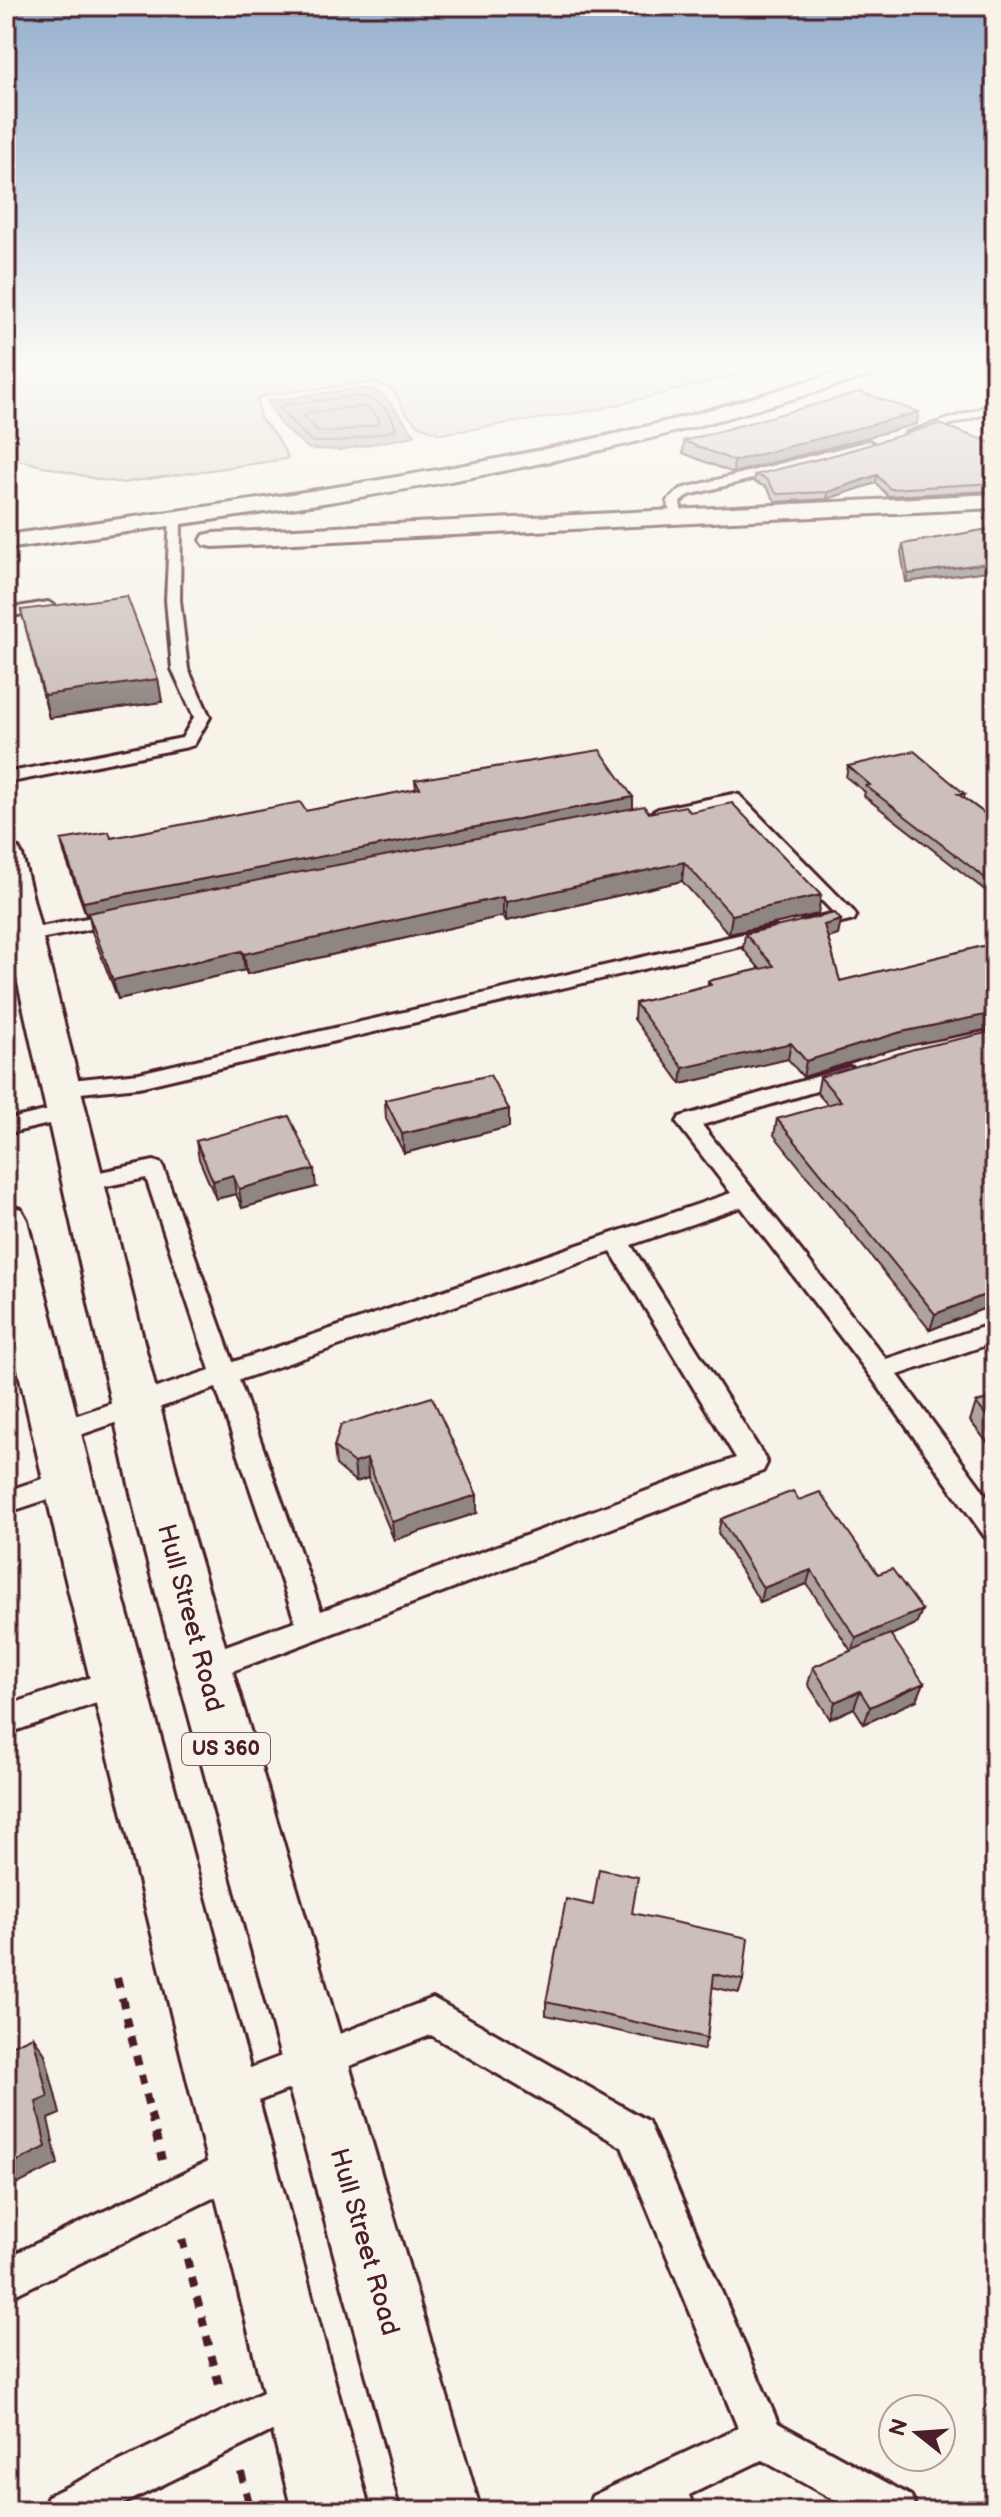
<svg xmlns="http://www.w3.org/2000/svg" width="1001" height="2517" viewBox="0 0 1001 2517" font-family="'Balsamiq Sans',sans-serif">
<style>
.green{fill:#ded4cc;stroke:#947a7c;stroke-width:2}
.water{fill:#bcaaa7;stroke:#8e7275;stroke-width:2}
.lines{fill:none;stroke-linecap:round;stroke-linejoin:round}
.shore{stroke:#78575d;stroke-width:2}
.service-casing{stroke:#4a1f2b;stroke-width:6}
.minor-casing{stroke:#4a1f2b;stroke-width:6}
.secondary-casing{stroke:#4a1f2b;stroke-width:6}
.primary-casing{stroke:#4a1f2b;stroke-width:6}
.path{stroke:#4a1f2b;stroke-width:8;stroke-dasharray:10 10;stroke-linecap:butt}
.service{fill:#f7f3e8;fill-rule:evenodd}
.minor{fill:#f7f3e8;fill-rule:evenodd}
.secondary{fill:#f7f3e8;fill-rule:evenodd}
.primary{fill:#f7f3e8;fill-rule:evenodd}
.wall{fill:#afa49f;stroke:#4a1f2b;stroke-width:2}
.shaded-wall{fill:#8f8682;stroke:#4a1f2b;stroke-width:2}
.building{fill:#ccbfb9;stroke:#4a1f2b;stroke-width:2}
.labels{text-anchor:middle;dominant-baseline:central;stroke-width:7;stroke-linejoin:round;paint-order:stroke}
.shield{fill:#f7f3e8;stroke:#7e5f64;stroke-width:2}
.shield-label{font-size:20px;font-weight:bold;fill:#4a1f2b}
.near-street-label{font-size:26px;fill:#4a1f2b;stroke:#f7f3e8}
</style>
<rect width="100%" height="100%" fill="#f7f3e8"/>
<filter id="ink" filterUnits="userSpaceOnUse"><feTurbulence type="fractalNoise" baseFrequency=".0125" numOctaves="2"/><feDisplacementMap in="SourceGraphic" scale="16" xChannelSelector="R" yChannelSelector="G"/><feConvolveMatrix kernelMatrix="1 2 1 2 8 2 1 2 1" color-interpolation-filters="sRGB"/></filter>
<g filter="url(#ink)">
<path class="green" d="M6,362H786L601,409L441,434L419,426L405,412L394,391L376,382L265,395L257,399L260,418L276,436L288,457L286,459L122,483L96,479L6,457Z"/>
<path class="water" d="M357,388C388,386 396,415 415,434L414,436L340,450L309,449L280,424L268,401Z"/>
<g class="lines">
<path class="shore" d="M358,396C378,398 392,410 396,430L339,442H312L280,410L283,405Z
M367,406L379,419L378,424L338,432H319L304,417L307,413Z"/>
<g class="service-casing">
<path id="service" d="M995,404V411L916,435L906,433Z
M869,441L875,445L873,448L689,495L680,502L683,520L672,517L667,501L681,489Z
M170,515L181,518L180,600L188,669L210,717L194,745L188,747L6,783V773L182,738L194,717L172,669L166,600Z
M48,602L55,606L53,609L6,617V609Z
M733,794L739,795L854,912L856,916L854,920L809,931L802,929L799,925L802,921L834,913L729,805L658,819L649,814L658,809Z
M123,911L130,913L132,917L130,921L25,942L15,936L25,930Z
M773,927L780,929L783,933L780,937L139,1087L61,1095L53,1093L50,1088L53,1083L61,1081L139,1073Z
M849,1067L857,1069L860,1074L857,1079L702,1125L886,1359L995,1323V1342L898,1375L995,1507V1541L985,1537L872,1378L741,1207L631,1245L763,1455L767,1463L763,1471L203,1682L192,1678L188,1668L192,1658L295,1621L216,1388L57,1443L48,1439L44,1432L48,1425L210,1370L146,1178L83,1191L75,1189L72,1183L75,1177L154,1161L162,1164L233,1362L731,1193L680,1127L677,1122L680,1117ZM611,1252L736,1458L321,1611L239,1380Z
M67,1106L75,1108L78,1113L75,1118L6,1134V1120Z
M69,1470L79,1473L83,1481L79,1489L6,1513V1491Z
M118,1668L129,1672L133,1682L129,1692L6,1734V1706Z
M433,1998L648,2121L778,2423L911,2496L917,2511H854L762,2460L689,2495L695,2511H586L592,2496L738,2428L622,2147L431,2035L227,2113L214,2108L209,2095L214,2082Z
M241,2146L254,2152L260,2165L254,2178L6,2299V2258Z
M296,2376L311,2382L317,2397L311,2412L109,2511H42L48,2496Z"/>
</g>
<g class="minor-casing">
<path id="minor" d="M995,494V508L213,547L204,545L201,540L204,535L213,533Z"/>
</g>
<g class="secondary-casing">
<path id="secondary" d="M870,362H901L899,366C793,400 687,431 579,455C390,497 197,522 6,549V535C197,508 390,483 579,442C678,421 774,392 870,362Z"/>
</g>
<g class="primary-casing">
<path id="primary" d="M6,845L18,848L22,855L192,1534L481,2511H403L140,1534L6,929Z
M6,1205L21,1209L27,1220L115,1568L370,2511H292L63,1568L6,1316Z"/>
</g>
<path class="path" d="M117,1978L162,2160
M182,2239L220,2389
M241,2472L251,2511"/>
<use href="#service" class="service"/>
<use href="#minor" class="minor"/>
<use href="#secondary" class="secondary"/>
<use href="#primary" class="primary"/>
</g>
<path class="wall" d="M978,362H995V368Z
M917,424L733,473L683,453L684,441Z
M989,442L995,490L992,491L888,496L876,483L827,499L776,502L766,487L754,482L755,475Z
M995,528V570L906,582L901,552L903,544Z
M21,610L158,679L162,702L49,718Z
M848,766L965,794L964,798L995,821V889L986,891L864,796L865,792L846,777Z
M415,780L633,797V809L649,813L690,812L818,914L729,934L682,881L506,921L503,916L247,974L245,970L118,999L92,932L89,915H86L64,853L61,840L111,838L306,811L416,789Z
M841,920L838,935L828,938L840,981L995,943V1029L897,1048L803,1077L788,1059L681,1084L634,1019L635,1003L708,985V981L760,969L743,949L745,934Z
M995,1031V1304L930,1330L774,1135L777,1119L828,1105L817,1093L820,1077Z
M385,1100L509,1109V1127L404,1153L386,1119Z
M196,1141L316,1187L242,1208L236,1194L216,1199L199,1159Z
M995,1396V1452L970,1421L976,1403Z
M341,1425L477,1513L394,1540L368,1478L356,1482L336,1465L334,1447Z
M799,1500L878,1574L922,1610L916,1624L891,1635L917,1700L864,1724L854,1708L830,1719L808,1684L813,1667L851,1651L807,1584L760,1602L718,1533L721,1519Z
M632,1913L743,1980L739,1993L712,1987L707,2038L703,2050L546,2015V2002Z"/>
<path class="shaded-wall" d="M919,412L917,424L733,473L734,461Z
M877,475L876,483L827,499L828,492Z
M995,562V570L906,582L908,574Z
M158,679L162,702L49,718L44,695Z
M633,797V810L86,915L83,902Z
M684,862L682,881L506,921V902Z
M995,879V889L986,891L989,881Z
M821,895L818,914L729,934L732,915Z
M503,897V916L247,974L244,954Z
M841,920L838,935L821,940L824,925Z
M242,951L245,970L118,999L113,980Z
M995,1013L994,1028L897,1048L803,1077L806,1061L901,1032Z
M791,1043L788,1059L681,1084L683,1068Z
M509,1109V1127L404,1153L402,1134Z
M314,1169L316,1187L242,1208L239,1189Z
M233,1175L236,1194L216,1199L213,1181Z
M995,1291V1304L930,1330L935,1314Z
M367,1459L368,1478L356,1482L354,1463Z
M477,1495V1513L394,1540L392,1522Z
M811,1570L807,1584L760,1602L763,1588Z
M922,1610L916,1624L852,1652L856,1638Z
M924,1683L917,1700L864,1724L870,1707Z
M860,1691L854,1708L830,1719L835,1702Z
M33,2036L45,2054L60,2114L48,2119L58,2164L6,2190V2167L36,2102Z"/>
<path class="building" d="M860,392L919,412L734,461L684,441Z
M939,424L989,442L995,446V483L890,489L877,475L828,492L777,494L766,479L755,475L834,455Z
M995,528V562L908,574L903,544Z
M127,596L158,679L44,695L21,610Z
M600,750L633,797L83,902L61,840L109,832L111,838L300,802L306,811L420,788L415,780Z
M914,751L965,794H958L995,821V879L989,881L866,786L870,785L848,766Z
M732,803L821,895L732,915L684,862L506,902L503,897L244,954L242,951L113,980L88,913L644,806L649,813L685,806L690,812Z
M835,913L841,920L824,925L840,981L995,943V1013L901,1032L806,1061L791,1043L683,1068L635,1003L711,985L708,981L774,966L745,934Z
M995,1031V1291L935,1314L777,1119L841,1101L820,1077L914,1049Z
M490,1075L509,1109L402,1134L385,1100Z
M289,1116L314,1169L239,1189L233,1175L213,1181L196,1141Z
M995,1396V1426L976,1403Z
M432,1397L477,1495L392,1522L367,1459L354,1463L334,1447L341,1425Z
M793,1491L799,1500L820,1492L878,1574L892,1569L922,1610L856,1638L811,1570L763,1588L721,1519Z
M890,1634L924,1683L870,1707L860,1691L835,1702L813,1667Z
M599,1869L638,1877L632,1913L748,1938L743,1980L714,1974L707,2038L546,2002L566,1899L593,1905Z
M33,2036L48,2097L36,2102L46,2147L6,2167V2048Z"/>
</g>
<linearGradient id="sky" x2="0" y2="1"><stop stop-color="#96b0ce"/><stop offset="0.51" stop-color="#fbfaf5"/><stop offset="1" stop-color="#fbfaf5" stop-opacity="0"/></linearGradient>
<rect width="1001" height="715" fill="url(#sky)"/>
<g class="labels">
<rect class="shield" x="182" y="1733" width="88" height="32" rx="6"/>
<g class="shield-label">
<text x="226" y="1749">US 360</text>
</g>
<g class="near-street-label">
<text transform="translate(190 1618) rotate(75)">Hull Street Road</text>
<text transform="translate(364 2242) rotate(74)">Hull Street Road</text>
</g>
</g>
<rect width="1001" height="2517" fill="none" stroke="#f7f3e8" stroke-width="32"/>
<rect x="16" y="16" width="969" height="2485" fill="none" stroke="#4a1f2b" stroke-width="3" filter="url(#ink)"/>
<g transform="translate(917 2433) rotate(287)"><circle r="38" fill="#f7f3e8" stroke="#b29e9c" stroke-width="2"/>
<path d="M0-6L14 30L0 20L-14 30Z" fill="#4a1f2b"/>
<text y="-12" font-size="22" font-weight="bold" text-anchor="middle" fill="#4a1f2b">N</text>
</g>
</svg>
